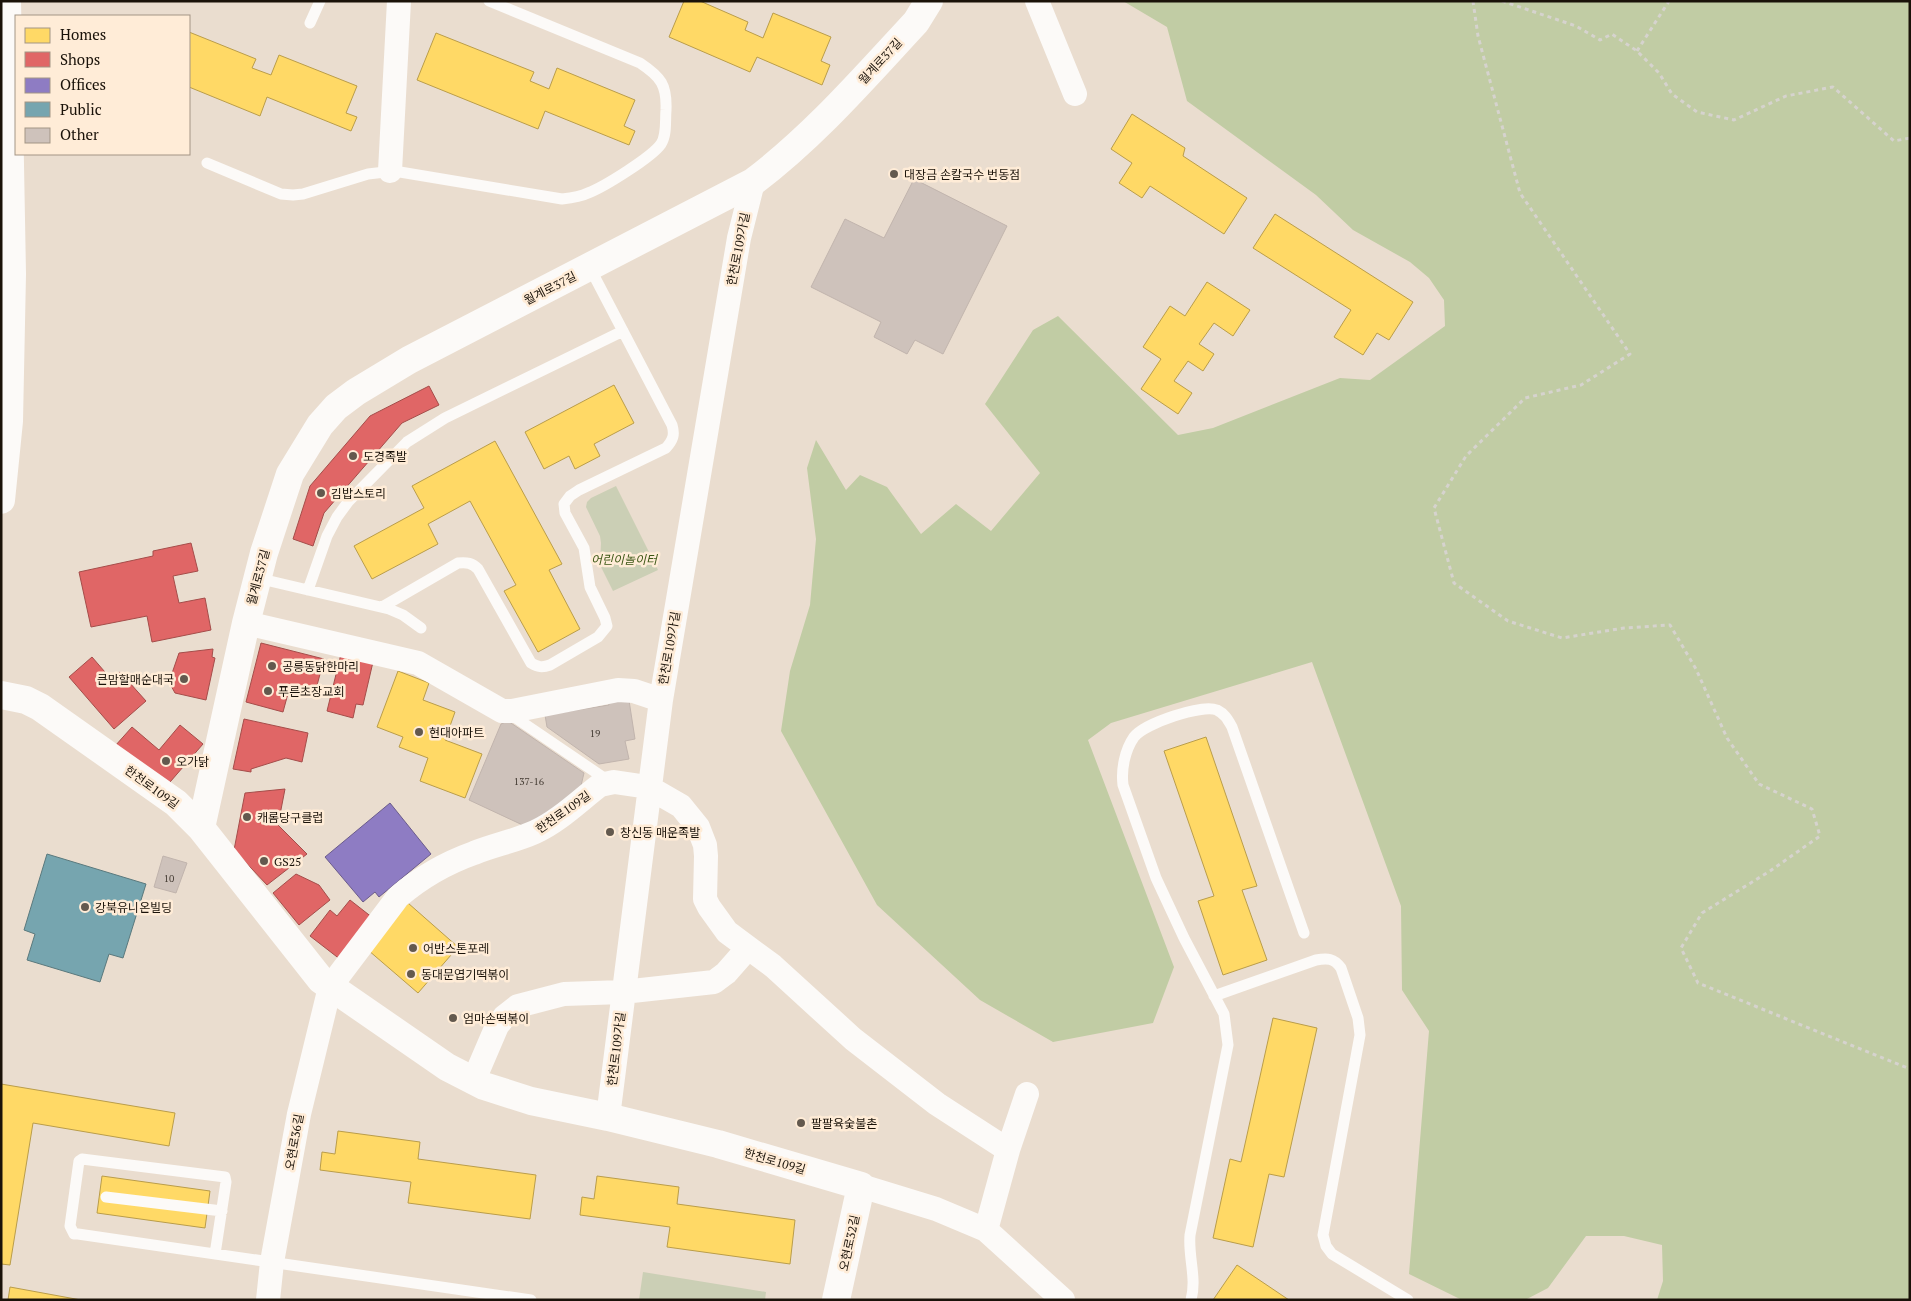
<svg xmlns="http://www.w3.org/2000/svg" width="1911" height="1301" viewBox="0 0 1911 1301" font-family="'PT Serif','Noto Sans KR',serif">
<style>
.green{fill:#cbcfb5}
.forest{fill:#c1cca4}
.homes{fill:#ffd966;stroke:#ba9d4a}
.shops{fill:#e06666;stroke:#a54d4a}
.offices{fill:#8e7cc3;stroke:#6b5c8b}
.public{fill:#76a5af;stroke:#5a797d}
.building{fill:#cec2bb;stroke:#c1b4ad}
.lines{fill:none;stroke-linecap:round;stroke-linejoin:round}
.path{stroke:#d6d3ce;stroke-width:3;stroke-dasharray:4 4;stroke-linecap:butt}
.service{stroke:#fcfaf8;stroke-width:11}
.minor{stroke:#fcfaf8;stroke-width:24}
.tertiary{stroke:#fcfaf8;stroke-width:28}
.secondary{stroke:#fcfaf8;stroke-width:28}
.poi-dot{fill:#63594e;stroke:#ffecd7;stroke-width:2}
.labels{text-anchor:middle;dominant-baseline:central;stroke-width:5;stroke-linejoin:round;paint-order:stroke}
.number-label{font-size:10px;fill:#473e36}
.street-label{font-size:12px;fill:#1a1209;stroke:#ffecd7}
.poi-label{font-size:12px;fill:#1a1209;stroke:#ffecd7;text-anchor:start}
.park-label{font-size:12px;font-style:italic;fill:#3b5614;stroke:#ffecd7}
</style>
<rect width="100%" height="100%" fill="#eaddcf"/>
<path class="green" d="M616,486L658,570L613,591L600,565L601,543L600,536L586,507L587,502L591,498Z
M643,1272L766,1292L765,1300H639Z"/>
<path class="forest" d="M1123,1H1910V1300H1657L1663,1281L1662,1245L1624,1236H1586L1548,1288L1525,1300H1462L1409,1274L1429,1031L1402,990L1401,906L1312,662L1111,723L1088,740L1174,967L1153,1023L1053,1042L980,1000L877,905L781,731L790,671L810,605L816,539L807,468L816,440L846,490L860,475L887,487L921,534L956,504L991,531L1040,473L985,404L1033,330L1058,316L1178,435L1213,428L1340,378L1370,380L1445,326L1444,300L1429,278L1410,262L1353,230L1316,195L1187,101L1167,27Z"/>
<path class="homes" d="M684,1H700L748,22L745,30L763,38L773,13L831,37L821,61L830,65L822,85L757,57L750,72L669,37Z
M189,32L256,59L252,68L271,75L279,55L357,86L346,113L357,117L351,131L267,97L260,116L189,87Z
M436,33L534,72L530,81L549,89L557,68L635,100L624,126L635,131L629,145L545,111L538,129L417,80Z
M1132,114L1185,148L1183,156L1247,198L1224,234L1150,186L1142,198L1119,183L1132,163L1111,149Z
M1275,214L1413,302L1389,340L1377,333L1363,355L1334,337L1351,310L1253,248Z
M1207,282L1250,310L1233,336L1214,323L1199,344L1214,354L1203,371L1188,361L1174,381L1192,393L1178,414L1141,389L1161,359L1143,347L1170,306L1185,316Z
M614,385L634,423L594,444L600,456L575,469L569,456L544,469L525,432Z
M495,441L562,564L549,570L580,629L538,652L504,591L516,585L470,501L428,524L438,544L372,579L354,546L424,508L412,486Z
M398,671L429,683L423,700L455,712L445,740L482,754L465,798L420,781L428,758L399,747L403,737L377,727Z
M1206,737L1257,886L1242,890L1267,960L1223,975L1198,901L1214,896L1164,751Z
M408,903L458,947L418,993L368,950Z
M1273,1018L1317,1028L1284,1177L1269,1174L1253,1247L1213,1238L1230,1159L1241,1162Z
M1,1084L175,1113L169,1146L33,1123L10,1265L1,1264Z
M338,1131L420,1142L418,1159L536,1175L530,1219L408,1203L411,1182L320,1170L322,1152L335,1154Z
M102,1176L210,1191L205,1228L97,1213Z
M597,1176L679,1187L677,1204L795,1220L790,1264L667,1247L670,1227L580,1215L582,1197L594,1199Z
M1237,1265L1289,1300H1213Z
M10,1287L81,1300H8Z"/>
<path class="shops" d="M429,386L439,405L402,423L324,513L313,546L293,539L310,486L370,416Z
M191,543L198,571L173,576L179,603L205,598L211,630L152,642L147,616L91,627L79,572L153,556V551Z
M261,643L324,659L315,693L290,686L283,712L246,702Z
M213,649L212,657L215,658L206,700L175,693L169,682L179,653Z
M341,654L373,662L363,705L356,704L353,718L327,711Z
M92,657L111,679L120,672L146,701L114,729L69,677Z
M244,719L308,733L302,762L286,758L251,769V772L233,769Z
M180,725L203,744L164,789L115,746L132,727L159,750Z
M285,789L278,825L307,854L267,885L234,850L245,793Z
M296,874L319,885L330,900L299,925L273,893Z
M350,900L373,918L341,960L310,936L330,910L337,916Z"/>
<path class="offices" d="M390,803L431,854L379,897L375,892L363,902L325,857Z"/>
<path class="public" d="M47,854L146,884L123,958L109,954L100,982L27,960L35,934L24,930Z"/>
<path class="building" d="M914,179L1007,226L943,354L915,340L907,354L874,337L881,322L811,287L845,219L884,238Z
M628,694L635,739L625,741L629,759L599,764L547,727L545,715L609,705L607,697Z
M508,721L584,773L580,790L529,828L469,800L501,724Z
M163,856L187,863L176,893L154,887Z"/>
<g class="lines">
<path class="path" d="M1473,1L1478,36L1520,193L1630,354L1581,385L1525,398L1466,456L1434,508L1454,583L1508,621L1562,638L1624,628L1670,625L1696,669L1727,738L1759,784L1812,809L1820,836L1770,871L1702,913L1681,948L1698,983L1910,1069
M1502,1L1576,26L1600,40L1612,34L1637,51L1659,73L1672,94L1697,112L1734,120L1786,96L1833,87L1894,141L1910,138
M1637,51L1669,1"/>
<path class="service" d="M310,23L320,1
M207,163L281,194L293,195L303,194L368,174L394,171L562,199C571,198 580,197 588,193C604,187 652,157 661,144C667,135 665,121 666,110C667,85 661,77 640,63L489,1
M257,578L389,609L403,615L421,628
M308,590L327,536L337,517L348,502L407,442L445,418L623,331
M382,607L458,563C467,562 472,563 478,569L531,663C538,667 542,668 550,665L598,637L607,626L605,618L590,587L584,548L565,513L564,504L570,496L579,490L666,448C673,440 675,435 672,425L590,268
M510,714L610,782
M1214,996L1316,960C1327,958 1334,958 1341,968L1358,1018L1360,1035L1323,1235L1326,1246L1332,1254L1408,1300
M106,1197L222,1211
M215,1254L226,1182L225,1177L82,1159L79,1161L70,1226L74,1234H78L531,1300
M1191,1300C1197,1278 1188,1257 1190,1235L1228,1045L1224,1014L1184,938L1156,878L1123,785C1121,769 1125,750 1134,737C1145,723 1202,704 1217,710C1225,714 1228,720 1232,727L1304,933"/>
<path class="minor" d="M1037,1L1075,94
M390,171L399,1
M246,623L418,663L502,711H512L618,690L634,691L661,700
M473,1082L497,1026L504,1017L518,1006L564,994L623,992L714,982L726,973L748,948
M608,1117L661,700L739,238L753,182
M861,1186L936,1209L986,1230L1063,1300
M986,1230L1008,1150L1027,1094
M268,1300L272,1262L299,1114L330,987L398,897C420,878 446,863 474,853C494,845 515,841 535,832C559,821 579,801 600,785L614,782L648,787L681,806L698,827L705,845L706,856L705,899L709,907L727,932L773,966L853,1039L937,1104L1008,1150"/>
<path class="tertiary" d="M1,695L26,700L40,707L176,803L201,828L321,980L447,1067L484,1086L531,1101L608,1117L718,1144L861,1186L836,1300
M201,828L246,623L264,553L290,474L320,425L336,407L356,392L409,360L753,182C814,136 864,78 916,22L929,1"/>
<path class="secondary" d="M1,500L9,421L12,274L7,1"/>
</g>
<g class="poi-dot">
<circle cx="894" cy="174" r="5"/>
<circle cx="353" cy="456" r="5"/>
<circle cx="321" cy="493" r="5"/>
<circle cx="272" cy="666" r="5"/>
<circle cx="184" cy="679" r="5"/>
<circle cx="268" cy="691" r="5"/>
<circle cx="419" cy="732" r="5"/>
<circle cx="166" cy="761" r="5"/>
<circle cx="247" cy="817" r="5"/>
<circle cx="610" cy="832" r="5"/>
<circle cx="264" cy="861" r="5"/>
<circle cx="85" cy="907" r="5"/>
<circle cx="413" cy="948" r="5"/>
<circle cx="411" cy="974" r="5"/>
<circle cx="453" cy="1018" r="5"/>
<circle cx="801" cy="1123" r="5"/>
</g>
<g class="labels">
<g class="number-label">
<text x="595" y="733">19</text>
<text x="529" y="781">137-16</text>
<text x="169" y="878">10</text>
</g>
<g class="street-label">
<text transform="translate(880 61) rotate(-47)">월계로37길</text>
<text transform="translate(738 249) rotate(-79)">한천로109가길</text>
<text transform="translate(550 288) rotate(-27)">월계로37길</text>
<text transform="translate(258 577) rotate(-75)">월계로37길</text>
<text transform="translate(669 648) rotate(-80)">한천로109가길</text>
<text transform="translate(152 787) rotate(36)">한천로109길</text>
<text transform="translate(563 812) rotate(-35)">한천로109길</text>
<text transform="translate(616 1049) rotate(-83)">한천로109가길</text>
<text transform="translate(294 1142) rotate(-80)">오현로36길</text>
<text transform="translate(775 1161) rotate(16)">한천로109길</text>
<text transform="translate(849 1243) rotate(-78)">오현로32길</text>
</g>
<g class="poi-label">
<text x="904" y="174">대장금 손칼국수 번동점</text>
<text x="363" y="456">도경족발</text>
<text x="331" y="493">김밥스토리</text>
<text x="282" y="666">공릉동닭한마리</text>
<text x="174" y="679" text-anchor="end">큰맘할매순대국</text>
<text x="278" y="691">푸른초장교회</text>
<text x="429" y="732">현대아파트</text>
<text x="176" y="761">오가닭</text>
<text x="257" y="817">캐롬당구클럽</text>
<text x="620" y="832">창신동 매운족발</text>
<text x="274" y="861">GS25</text>
<text x="95" y="907">강북유니온빌딩</text>
<text x="423" y="948">어반스톤포레</text>
<text x="421" y="974">동대문엽기떡볶이</text>
<text x="463" y="1018">엄마손떡볶이</text>
<text x="811" y="1123">팔팔육숯불촌</text>
</g>
<g class="park-label">
<text x="624" y="559">어린이놀이터</text>
</g>
</g>
<rect width="1911" height="1301" fill="none" stroke="#1a1209" stroke-width="5"/>
<rect x="15" y="15" width="175" height="140" fill="#ffecd7" stroke="#a39585"/>
<rect x="25" y="28" width="25" height="15" fill="#ffd966" stroke="#a39585"/>
<text x="60" y="40" font-size="15" fill="#1a1209">Homes</text>
<rect x="25" y="52" width="25" height="15" fill="#e06666" stroke="#a39585"/>
<text x="60" y="65" font-size="15" fill="#1a1209">Shops</text>
<rect x="25" y="78" width="25" height="15" fill="#8e7cc3" stroke="#a39585"/>
<text x="60" y="90" font-size="15" fill="#1a1209">Offices</text>
<rect x="25" y="102" width="25" height="15" fill="#76a5af" stroke="#a39585"/>
<text x="60" y="115" font-size="15" fill="#1a1209">Public</text>
<rect x="25" y="128" width="25" height="15" fill="#cec2bb" stroke="#a39585"/>
<text x="60" y="140" font-size="15" fill="#1a1209">Other</text>
</svg>
